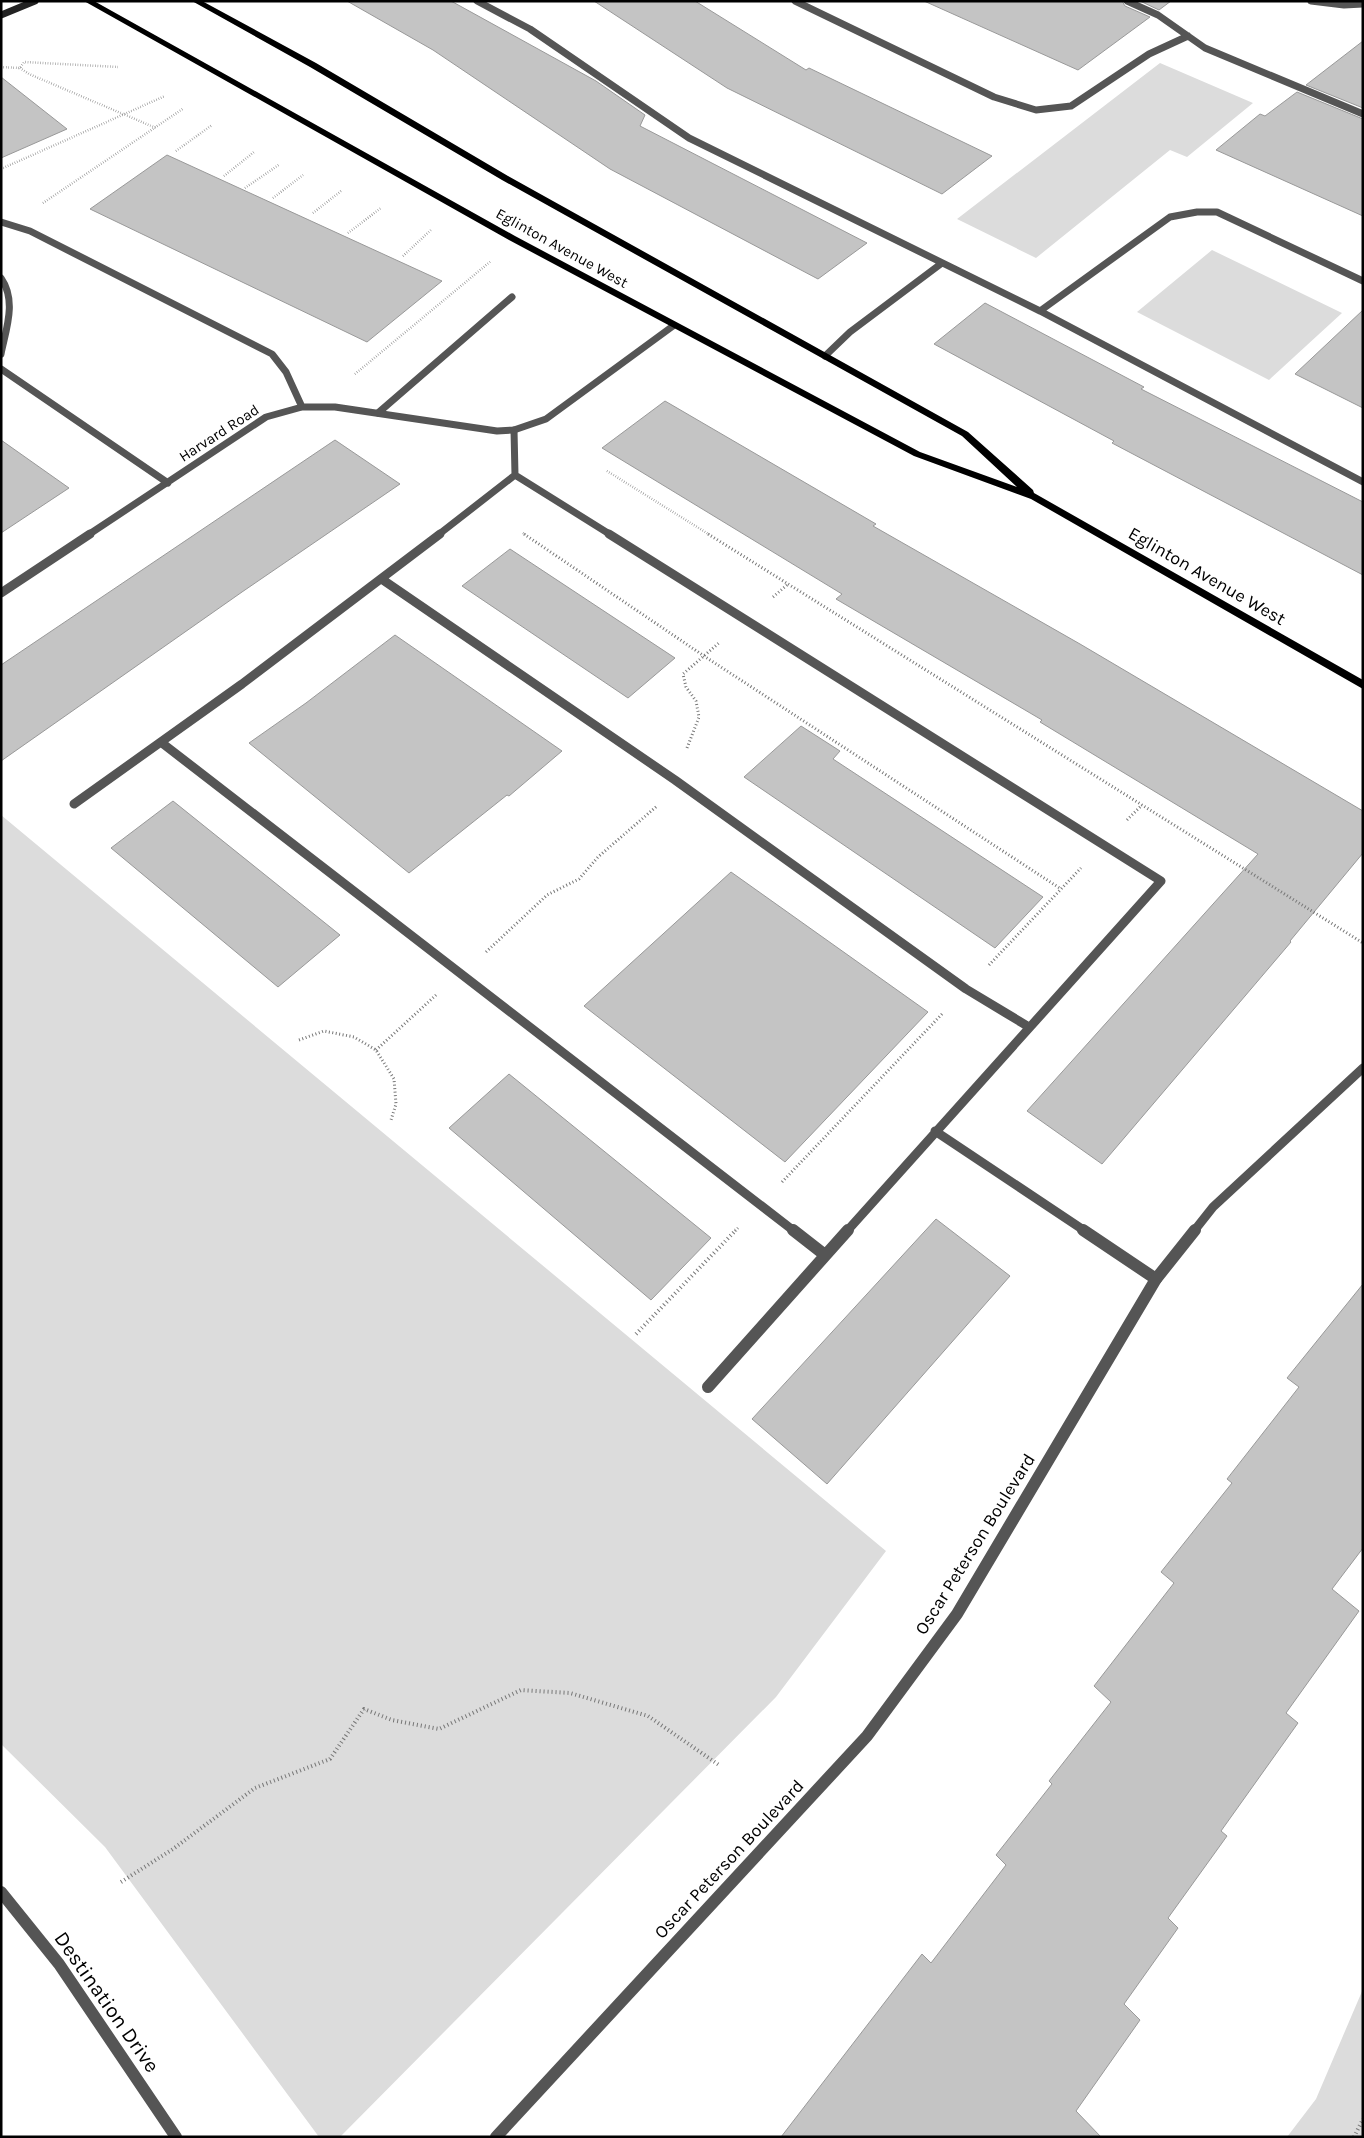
<svg xmlns="http://www.w3.org/2000/svg" width="1364" height="2138" viewBox="0 0 1364 2138" font-family="Karla,sans-serif">
<style>
.green{fill:#dcdcdc}
.building{fill:#c4c4c4;stroke:#999}
.lines{fill:none;stroke-linecap:round;stroke-linejoin:round}
.path-far2{stroke:#777;stroke-width:2.5;stroke-dasharray:0.5 2;stroke-linecap:butt}
.path-far1{stroke:#777;stroke-width:3;stroke-dasharray:1 2.5;stroke-linecap:butt}
.path{stroke:#777;stroke-width:4;stroke-dasharray:1 3;stroke-linecap:butt}
.service-far2{stroke:#555;stroke-width:7}
.service-far1{stroke:#555;stroke-width:9}
.service{stroke:#555;stroke-width:12}
.pedestrian{stroke:#555;stroke-width:7}
.minor-far1{stroke:#555;stroke-width:7}
.minor{stroke:#555;stroke-width:9}
.tertiary-far1{stroke:#555;stroke-width:9}
.tertiary{stroke:#555;stroke-width:12}
.secondary{stroke:#222;stroke-width:7}
.primary{fill:#000;fill-rule:evenodd}
.labels{text-anchor:middle;dominant-baseline:central;stroke-width:4;stroke-linejoin:round;paint-order:stroke}
.far-street-label{font-size:15px;fill:#000;stroke:#fff}
.street-label{font-size:18px;fill:#000;stroke:#fff}
.near-street-label{font-size:21px;fill:#000;stroke:#fff}
</style>
<rect width="100%" height="100%" fill="#fff"/>
<path class="green" d="M1160,63L1253,103L1187,157L1170,150L1036,258L957,219Z
M1212,250L1342,313L1269,380L1137,312Z
M1,815L886,1551L776,1697L340,2137H319L105,1847L1,1744Z
M1363,1989V2137H1287L1316,2099Z"/>
<path class="building" d="M347,1H451L596,81L645,115L640,126L867,243L818,279L610,169L433,50Z
M594,1H695L806,70L809,68L992,156L942,194L727,88Z
M924,1H1122L1125,6L1150,17L1078,70Z
M1140,1H1171L1159,10Z
M1363,41V108L1306,85Z
M1,77L67,129L1,158Z
M1297,92L1363,119V216L1216,150L1260,114L1265,116Z
M167,155L442,281L367,342L90,209Z
M985,303L1144,387L1141,389L1363,502V575L1112,443L1114,441L934,344Z
M1363,310V408L1295,374Z
M665,401L876,524L873,526L1080,644L1363,811V853L1290,941L1291,942L1102,1164L1027,1111L1258,854L1040,722L1042,720L836,599L842,594L602,448Z
M1,440L69,488L1,533Z
M335,440L400,484L242,592L1,761V665Z
M510,549L675,658L628,698L462,586Z
M395,635L562,751L509,796L507,795L409,873L249,743L306,703Z
M801,726L840,751L833,759L1043,897L995,948L744,777Z
M173,801L340,935L278,987L111,848Z
M731,872L928,1012L785,1162L584,1006Z
M509,1074L711,1238L651,1300L449,1128Z
M936,1219L1010,1276L827,1484L752,1419Z
M1363,1284V1548L1332,1589L1359,1611L1286,1713L1298,1723L1221,1831L1227,1836L1168,1918L1178,1928L1124,2004L1140,2020L1076,2111L1101,2137H781L922,1954L931,1963L1006,1865L996,1855L1052,1784L1049,1781L1111,1702L1094,1686L1174,1583L1161,1572L1232,1483L1227,1479L1299,1387L1287,1378Z"/>
<g class="lines">
<path class="path-far2" d="M1,67L20,68L24,62L118,67
M20,68L29,74L156,128
M176,151L212,125
M1,169L165,96
M224,176L254,152
M245,188L280,164
M273,198L303,175
M43,203L184,108
M313,213L341,191
M348,233L381,208
M403,256L432,229
M355,374L491,261
M607,471L710,535
M523,533L526,535"/>
<path class="path-far1" d="M524,534L704,656L1061,889
M708,534L1363,943
M773,597L787,585
M687,748L699,717L696,701L686,687L683,674L720,642
M1127,820L1142,805
M486,952L547,895L579,879L598,857L657,806
M989,965L1081,868
M299,1040L324,1031L354,1037L376,1050L394,1079L396,1104L391,1120
M376,1050L436,995
M782,1182L943,1013
M735,1231L738,1228"/>
<path class="path" d="M636,1334L736,1230
M121,1882L173,1849L255,1788L330,1759L364,1709L392,1720L439,1729L521,1690L570,1693L648,1716L719,1765
M1354,2137L1363,2119"/>
<path class="service-far2" d="M477,1L530,29L689,138L1040,311L1363,482
M795,1L994,97L1036,110L1071,106L1149,54L1188,36
M1127,1L1158,15L1205,48L1363,114
M1,278C17,301 6,329 1,354
M1040,311L1170,217L1197,212H1217L1363,281
M825,356L850,332L942,263
M378,413L512,297
M515,475L611,535
M438,535L515,475L514,430"/>
<path class="service-far1" d="M609,534L1161,881L847,1231
M383,580L675,780L966,989L1029,1027
M162,743L794,1231
M74,804L242,684L440,534
M935,1131L1085,1231"/>
<path class="service" d="M793,1230L825,1255
M1083,1230L1156,1279
M708,1387L848,1230"/>
<path class="pedestrian" d="M1311,1L1344,5L1363,4"/>
<path class="minor-far1" d="M1,222L30,231L272,354L286,372L302,407
M1,369L168,483
M88,535L266,417L302,407H335L497,431L514,430L546,419L673,326"/>
<path class="minor" d="M1,593L90,534"/>
<path class="tertiary-far1" d="M1194,1231L1213,1207L1363,1068"/>
<path class="tertiary" d="M1,1892L59,1964L176,2137
M496,2137L867,1736L957,1614L1156,1279L1195,1230"/>
<path class="secondary" d="M1,15L35,1"/>
<path class="primary" d="M84,1H94L515,236L920,452L1017,487L962,436L502,180L310,67L192,1H202L316,63L508,176L968,432L1033,490L1034,493L1363,680V689L1031,499L914,456L509,240Z"/>
</g>
<g class="labels">
<g class="far-street-label">
<text transform="translate(562 248) rotate(29)">Eglinton Avenue West</text>
<text transform="translate(219 433) rotate(-33)">Harvard Road</text>
</g>
<g class="street-label">
<text transform="translate(1207 576) rotate(30)">Eglinton Avenue West</text>
<text transform="translate(975 1544) rotate(-58)">Oscar Peterson Boulevard</text>
<text transform="translate(729 1859) rotate(-47)">Oscar Peterson Boulevard</text>
</g>
<g class="near-street-label">
<text transform="translate(107 2002) rotate(55)">Destination Drive</text>
</g>
</g>
<rect width="1364" height="2138" fill="none" stroke="#000000" stroke-width="5"/>
</svg>
